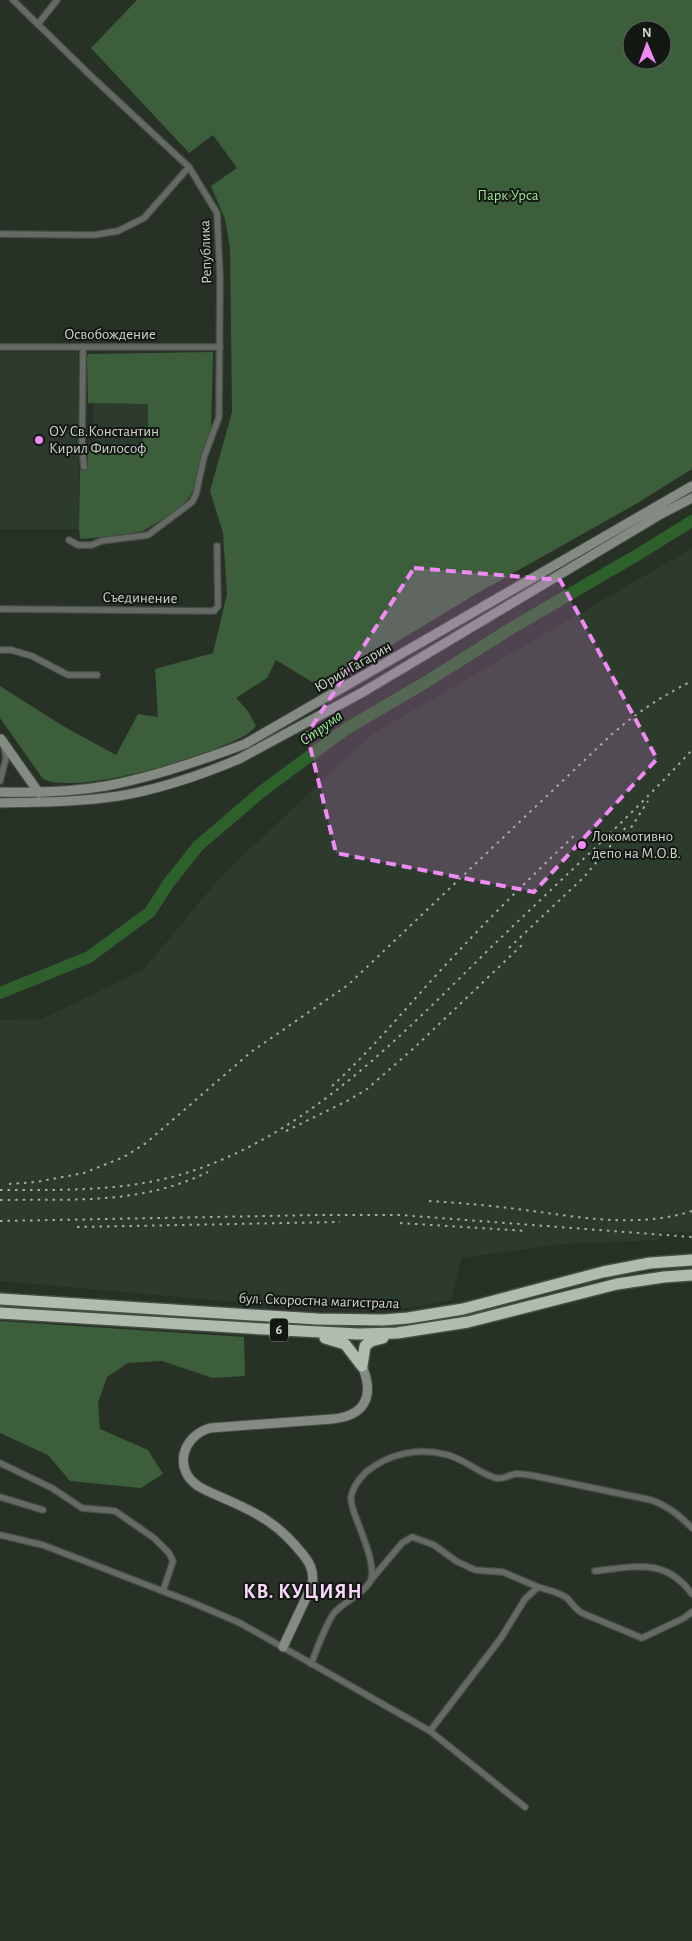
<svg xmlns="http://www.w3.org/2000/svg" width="692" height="1941" viewBox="0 0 692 1941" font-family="'Alegreya Sans',sans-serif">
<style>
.built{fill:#2c3b2b}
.green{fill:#3d5e3b;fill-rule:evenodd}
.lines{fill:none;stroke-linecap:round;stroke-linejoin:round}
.river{stroke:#2e602c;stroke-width:12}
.street-casing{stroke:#454e44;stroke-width:8}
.secondary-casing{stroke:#454e44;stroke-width:11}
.highway-casing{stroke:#454e44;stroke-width:14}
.street{stroke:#656a64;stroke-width:5.5}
.secondary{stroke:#838b82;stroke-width:9}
.highway{stroke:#afbcae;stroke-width:11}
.rail{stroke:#a4aca3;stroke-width:2;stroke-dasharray:2.5 5;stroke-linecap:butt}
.marked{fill:#f08bf5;fill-opacity:0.2;stroke:#f08bf5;stroke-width:4;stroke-dasharray:10 6;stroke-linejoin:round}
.poi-dot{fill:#f08bf5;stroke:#131813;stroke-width:2}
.labels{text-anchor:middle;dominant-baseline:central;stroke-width:4;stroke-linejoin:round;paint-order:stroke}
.shield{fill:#131813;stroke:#959c94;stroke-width:1}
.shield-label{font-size:14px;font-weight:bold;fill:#cdd4cc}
.park-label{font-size:15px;fill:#9ce598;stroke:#131813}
.street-label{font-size:15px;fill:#cdd4cc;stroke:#131813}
.poi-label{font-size:15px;fill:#cdd4cc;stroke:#131813;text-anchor:start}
.water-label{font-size:16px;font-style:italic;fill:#9fe89b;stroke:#131813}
.district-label{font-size:20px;font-weight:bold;letter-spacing:1px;fill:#fad7fb;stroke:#131813}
</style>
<rect width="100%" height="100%" fill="#273126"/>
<path class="built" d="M0,352H78L79,529H0Z
M93,403L148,404V431L136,452L88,446V442L94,441Z
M692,548V1233L659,1231V1240L563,1244L462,1258L451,1300L403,1309L281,1306L0,1281V1020L42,1019L144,969L223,874L371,735Z"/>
<path class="green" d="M137,0H692V469L636,504L476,594L317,690L312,682L276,660L267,678L236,698L248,711L256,726C252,730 249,734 244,736C209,756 79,796 43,779L0,718V686L63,726L116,755L138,714L158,717L155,669L213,653L227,594L223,533L210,491L232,412L230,248L225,219L211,186L237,168L213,135L189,153L91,48ZM632,30H662V60H632Z
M213,352L211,429L201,455L194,489L189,498L174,512L143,531L119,536L80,539L79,529L80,470L87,469L88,446L135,452L148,431V404L88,403L87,357L88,354Z
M0,1321L244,1337L245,1376L213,1378L162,1361L128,1363L107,1377L98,1403L100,1429L148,1450L163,1474L141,1488L70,1481L48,1455L0,1433Z"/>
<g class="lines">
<path class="river" d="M0,993L89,957L150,912L168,884L198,846L261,792L346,729L426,682L515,626L637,555L692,521"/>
<g class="street-casing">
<path id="street" d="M13,0L91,76L189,167L217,213L220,277L219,417L204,457L196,494L192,502L148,535L101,541L92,545H78L69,540
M38,24L57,0
M0,234L94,235L118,231L144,218L189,167
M0,347H220
M83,347L82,448L84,467
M0,609L214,611L218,606L217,546
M0,650H11L32,656L68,675H97
M0,781L6,758L4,746
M0,1463L52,1488L82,1508L115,1511L154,1538L169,1553L173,1561L163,1591
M0,1497L43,1510
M0,1535L43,1545L191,1602L240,1623L430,1731L525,1807
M595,1571C634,1567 665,1557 692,1594
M371,1580L402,1543L412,1537L434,1545L456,1561L475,1570L503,1572L538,1587
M311,1664C317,1650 326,1622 335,1612C345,1601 362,1595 370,1582C377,1568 363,1537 358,1523C355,1515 351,1507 351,1498C352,1487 359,1479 366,1472C390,1453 419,1447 448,1455C466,1460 480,1474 496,1478C504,1480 508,1475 515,1474C519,1473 525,1475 530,1475L651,1500C668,1506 679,1515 692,1528
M430,1731L501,1638L525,1599L538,1587C548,1590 559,1592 567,1598C572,1603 575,1609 582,1613L642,1638L684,1618L692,1612"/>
</g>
<g class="secondary-casing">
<path id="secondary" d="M1,739L39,793
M0,792C36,793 71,792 106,786C154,777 200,761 245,744L692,486
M0,803C39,802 80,802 119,796C160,789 201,775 239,759L363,692L661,514L692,498
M283,1647L312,1585C315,1571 309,1561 300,1551C279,1525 259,1514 230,1501C219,1496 208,1492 198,1486C173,1469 182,1436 210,1428L332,1419C365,1416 375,1396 362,1366"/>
</g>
<g class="highway-casing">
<path id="highway" d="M0,1299L317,1319L383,1320L408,1318L463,1309L603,1272L650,1263L692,1260
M0,1313L264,1329L358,1334L397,1333L468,1322L617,1284L664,1277L692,1275
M325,1338L345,1344L362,1366
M362,1366L365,1346L371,1341L383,1338"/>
</g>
<use href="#street" class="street"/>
<use href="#secondary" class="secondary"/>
<use href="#highway" class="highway"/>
<path class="rail" d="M627,834L648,801
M509,948L584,877L627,826
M332,1086C376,1046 413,999 454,956C493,914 535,873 577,833
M286,1131L349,1100L367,1089L414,1048L522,945
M9,1184L36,1182L84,1173L124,1157L146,1143L251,1052L348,985L611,735C636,713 662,696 692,681
M0,1190C66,1190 132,1192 195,1170C321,1127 415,1020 509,930C570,871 634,813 692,750
M0,1200C73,1199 140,1205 208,1172
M429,1201C466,1203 503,1207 540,1212C589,1219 643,1227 692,1211
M0,1221L318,1215H400L692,1237
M400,1223L527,1231
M77,1227L340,1222"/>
</g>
<path class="marked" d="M414,568L560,580L657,759L534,892L336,853L307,734Z"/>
<g class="poi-dot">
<circle cx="39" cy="440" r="5"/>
<circle cx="582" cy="845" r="5"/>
</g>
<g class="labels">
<rect class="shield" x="270" y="1318.5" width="18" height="23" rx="4"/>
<g class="shield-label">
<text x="279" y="1330">6</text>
</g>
<g class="park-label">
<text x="508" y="195">Парк Урса</text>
</g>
<g class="street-label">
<text transform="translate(206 252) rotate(-92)">Република</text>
<text x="110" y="334">Освобождение</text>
<text transform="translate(140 598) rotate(1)">Съединение</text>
<text transform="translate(353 667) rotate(-30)">Юрий Гагарин</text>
<text transform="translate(319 1301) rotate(2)">бул. Скоростна магистрала</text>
</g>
<g class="poi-label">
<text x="49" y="431">ОУ Св.Константин<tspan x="49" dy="17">Кирил Философ</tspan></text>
<text x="592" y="836">Локомотивно<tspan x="592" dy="17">депо на М.О.В.</tspan></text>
</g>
<g class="water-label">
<text transform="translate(321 728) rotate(-35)">Струма</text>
</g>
<g class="district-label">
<text x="303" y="1592">КВ. КУЦИЯН</text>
</g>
</g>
<g transform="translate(647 45) rotate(359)"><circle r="24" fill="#131813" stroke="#5d635d"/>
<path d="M0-4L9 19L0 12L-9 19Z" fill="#f08bf5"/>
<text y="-8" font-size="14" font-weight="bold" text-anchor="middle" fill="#cdd4cc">N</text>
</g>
</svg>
